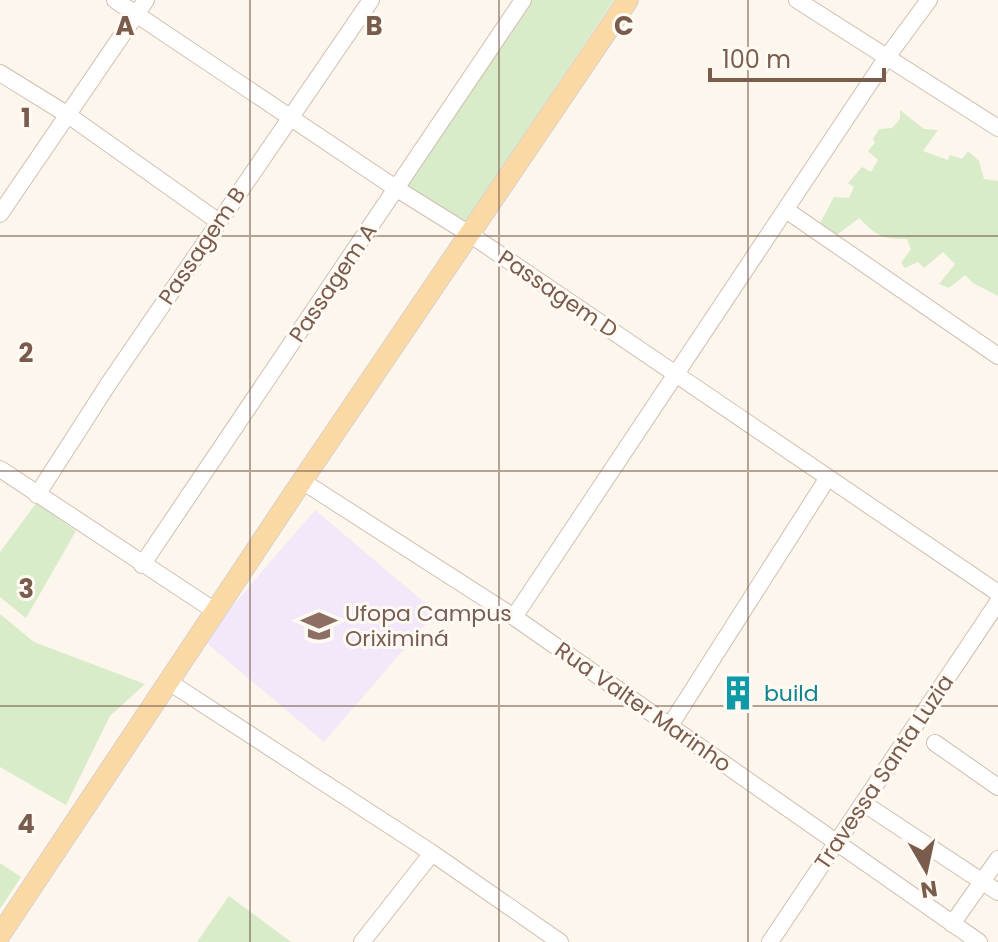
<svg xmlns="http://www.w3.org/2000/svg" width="998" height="942" viewBox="0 0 998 942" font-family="Poppins,sans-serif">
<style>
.education{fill:#f3e8fa}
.green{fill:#d8ecc9}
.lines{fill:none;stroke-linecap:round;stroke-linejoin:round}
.minor-casing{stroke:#d1beb0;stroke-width:18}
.major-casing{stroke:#dad1cd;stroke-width:22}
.minor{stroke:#fff;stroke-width:16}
.major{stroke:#fbd9a5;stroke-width:20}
.grid{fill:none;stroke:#7a5c4d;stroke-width:2;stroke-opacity:0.55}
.labels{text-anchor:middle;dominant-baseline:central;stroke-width:6;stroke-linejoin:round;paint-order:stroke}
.street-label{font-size:22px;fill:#7a5c4d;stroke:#fffaf3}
.education-label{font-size:22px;fill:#785e54;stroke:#fffaf3;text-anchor:start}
.culture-label{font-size:22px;fill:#0d838f;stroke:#fffaf3;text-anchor:start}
.grid-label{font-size:26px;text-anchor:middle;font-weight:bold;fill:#7a5c4d;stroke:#fffaf3;stroke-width:6;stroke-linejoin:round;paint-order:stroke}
</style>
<rect width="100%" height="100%" fill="#fdf6ec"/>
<path class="education" d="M315,510L436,612L324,742L203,640Z"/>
<path class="green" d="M531,0H614L463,225L405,187Z
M900,110L924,129L938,130L923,151L948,160L950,155L962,159L968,151L979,161L984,179L998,181V296L973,283L965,275L949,288L939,284L955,264L943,252L924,268L918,262L905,268L901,263L911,249L907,239C881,239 877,236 859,218L837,235H832L820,223L834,197L849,198L854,187L848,183L862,167L871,172L878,160L868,151L875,143L873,139L879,129L892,128L900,119Z
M37,502L76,531L26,618L0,597V552Z
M0,614L34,642L145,684L110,716L66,805L0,767Z
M0,863L21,877L0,909Z
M229,896L291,942H197Z"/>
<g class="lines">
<g class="minor-casing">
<path id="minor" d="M115,0L397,189L471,235L998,593
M797,0L998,128
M0,73L68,115L219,222
M786,210L998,356
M0,214L146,0
M0,469L215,611
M302,481L514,617L979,942
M37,495L109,383L371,0
M142,565L523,0
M514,617L887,57L929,0
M169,682L432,853L560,942
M671,724L827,479
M935,743L998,787
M863,803L998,892
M952,924L998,859
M362,942L432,853
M770,942L998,602"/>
</g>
<g class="major-casing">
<path id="major" d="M0,935L302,481L628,0"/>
</g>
<use href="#minor" class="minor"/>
<use href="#major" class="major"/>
</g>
<path class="grid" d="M250,0V942M499,0V942M748,0V942M0,236H998M0,471H998M0,706H998"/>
<defs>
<g id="university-bare" transform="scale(2.76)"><path d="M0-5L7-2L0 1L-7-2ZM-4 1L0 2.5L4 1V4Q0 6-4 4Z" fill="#8d6e63" stroke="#fffaf3" stroke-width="2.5" paint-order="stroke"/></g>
<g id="building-bare" transform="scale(2.76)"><path d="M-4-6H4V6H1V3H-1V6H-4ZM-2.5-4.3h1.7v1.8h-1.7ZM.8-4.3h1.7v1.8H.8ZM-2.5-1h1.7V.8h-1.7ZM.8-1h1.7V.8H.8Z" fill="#0f9aa8" stroke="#fffaf3" stroke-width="2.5" paint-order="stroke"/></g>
</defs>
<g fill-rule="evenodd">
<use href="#university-bare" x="319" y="626"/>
<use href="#building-bare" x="738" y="693"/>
</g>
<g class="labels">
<g class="street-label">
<text transform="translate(202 246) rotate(-56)">Passagem B</text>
<text transform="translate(333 283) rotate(-56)">Passagem A</text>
<text transform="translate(558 294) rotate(34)">Passagem D</text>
<text transform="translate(643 707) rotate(35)">Rua Valter Marinho</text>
<text transform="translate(884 772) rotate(-56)">Travessa Santa Luzia</text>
</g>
<g class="education-label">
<text x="345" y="613">Ufopa Campus<tspan x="345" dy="25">Oriximiná</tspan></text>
</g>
<g class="culture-label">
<text x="764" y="693">build</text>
</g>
</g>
<g class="grid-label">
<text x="125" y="35">A</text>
<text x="374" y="35">B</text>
<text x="624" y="35">C</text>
<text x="26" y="127">1</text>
<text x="26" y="362">2</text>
<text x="26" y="598">3</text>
<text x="26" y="833">4</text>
</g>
<g transform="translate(926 870) rotate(171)" stroke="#fffaf3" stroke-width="6" paint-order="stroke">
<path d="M0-6L14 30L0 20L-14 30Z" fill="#7a5c4d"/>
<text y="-12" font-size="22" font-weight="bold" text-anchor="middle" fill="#7a5c4d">N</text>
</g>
<path d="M710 68v12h174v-12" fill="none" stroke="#7a5c4d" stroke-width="4"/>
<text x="722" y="68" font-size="24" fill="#7a5c4d" stroke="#fffaf3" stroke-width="6" paint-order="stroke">100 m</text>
</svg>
